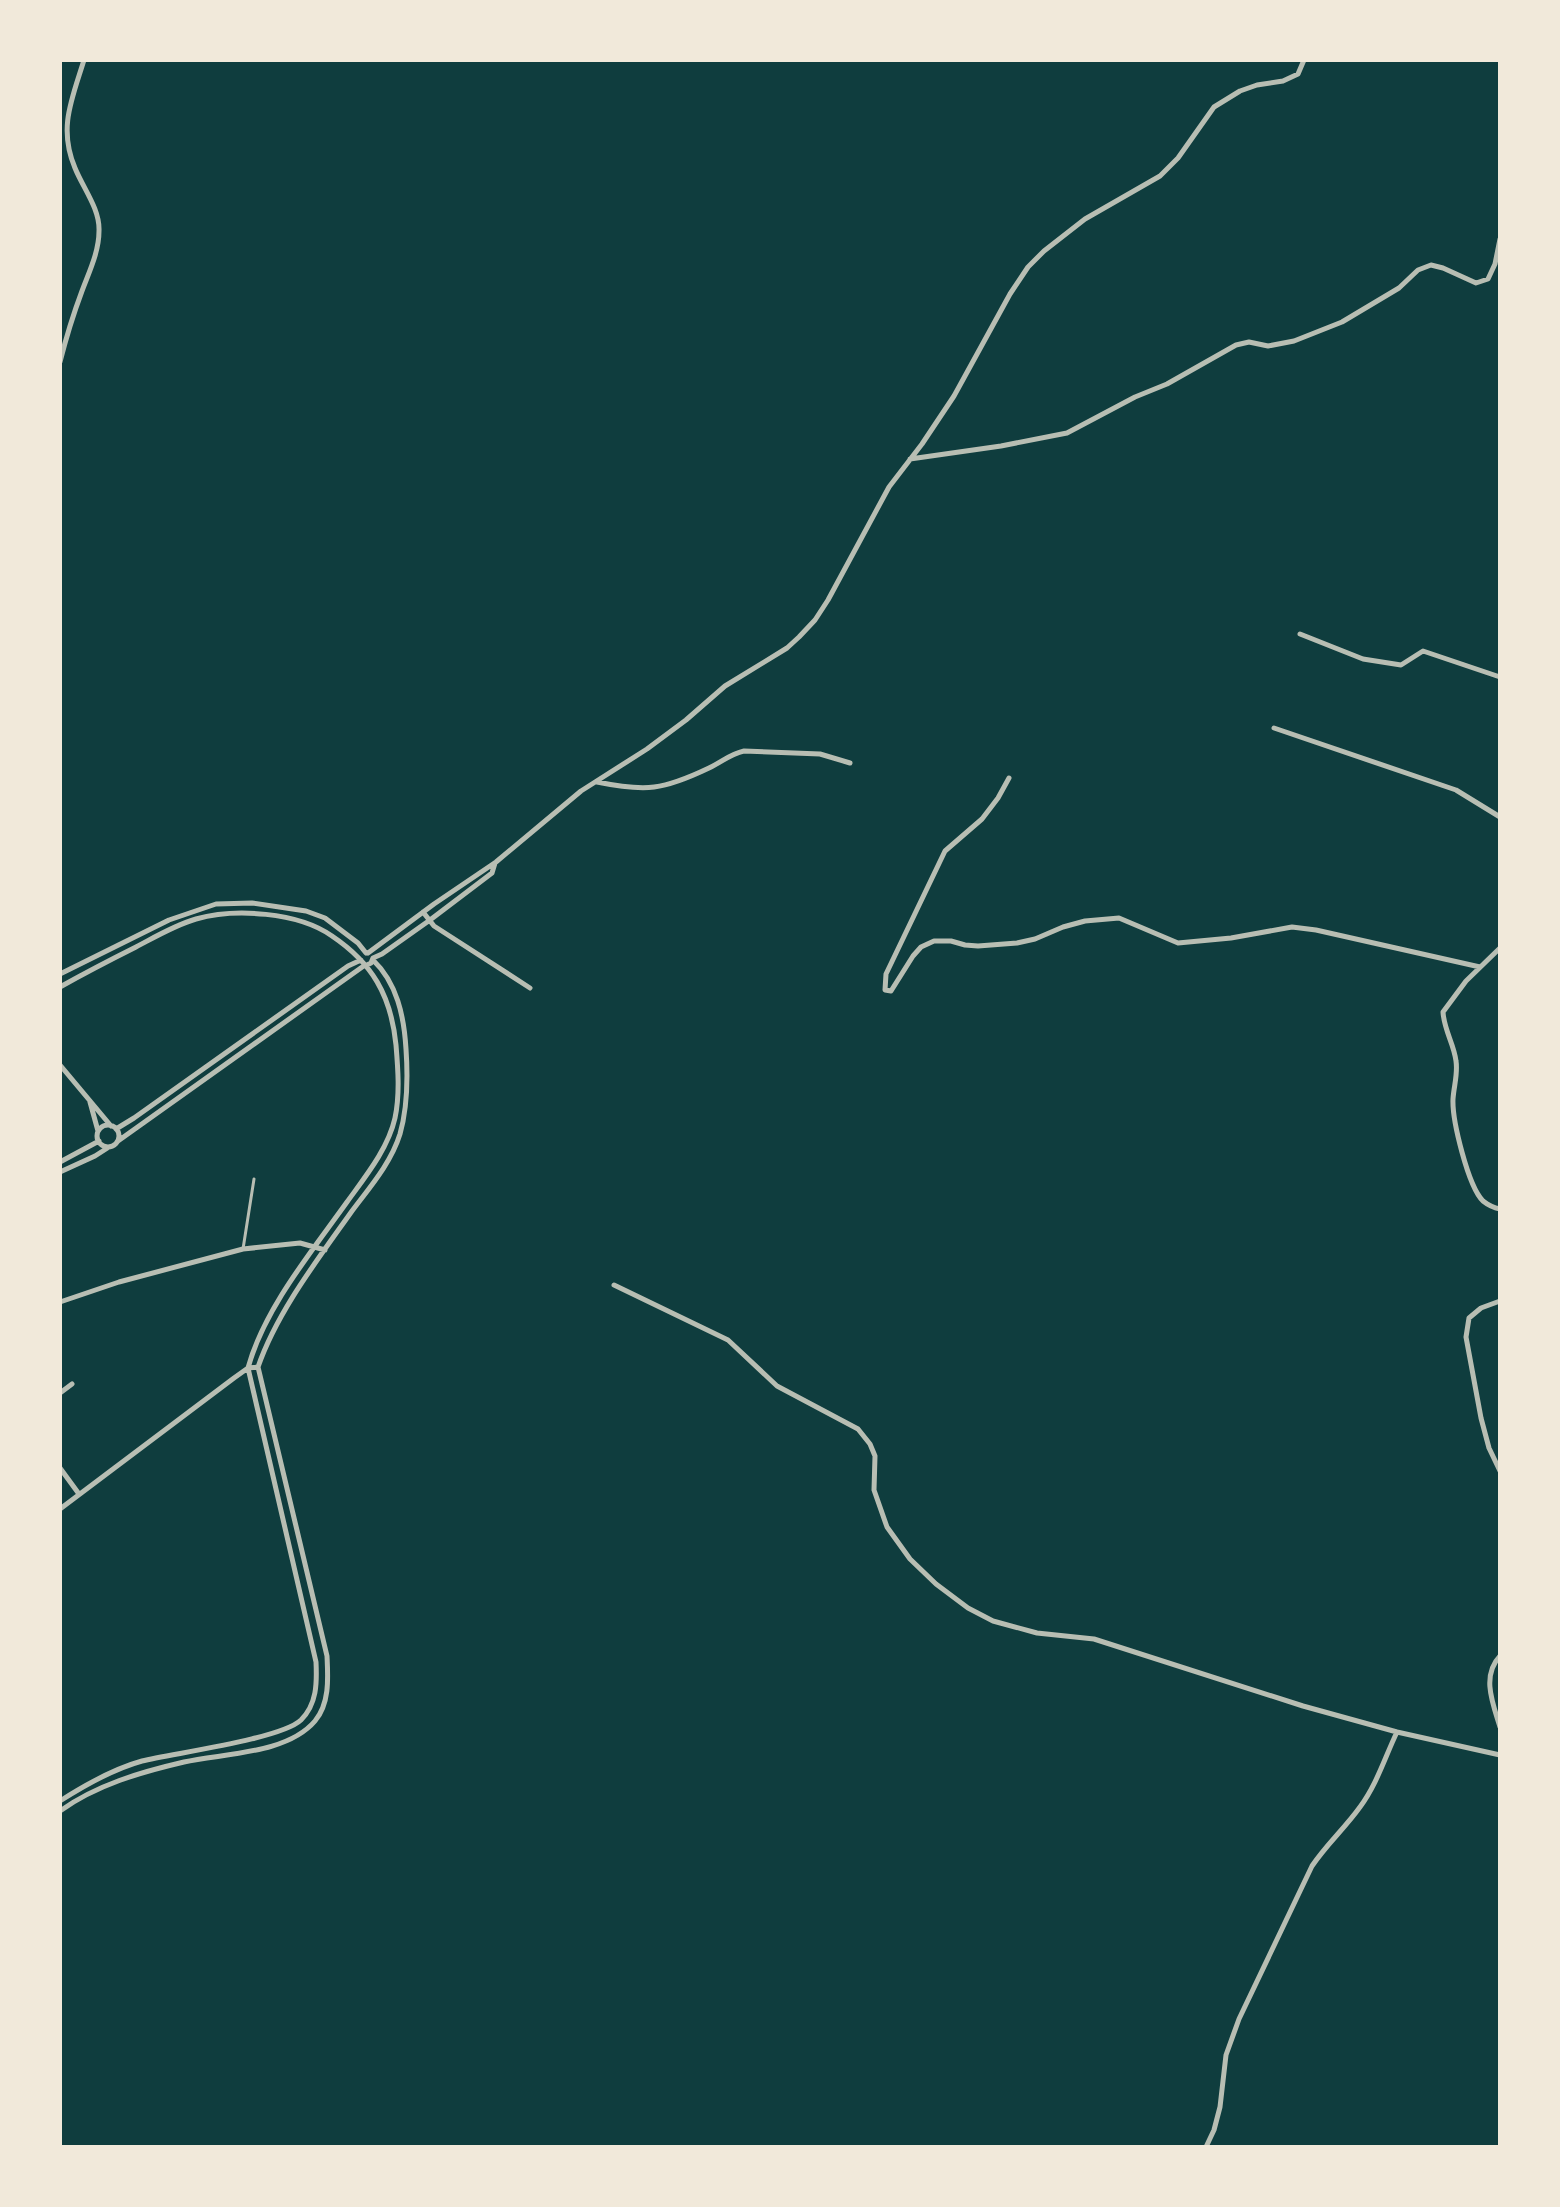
<svg xmlns="http://www.w3.org/2000/svg" width="1560" height="2207" viewBox="0 0 1560 2207" font-family="Barlow,sans-serif">
<style>
.lines{fill:none;stroke-linecap:round;stroke-linejoin:round}
.service{stroke:#b8beb3;stroke-width:3}
.minor{stroke:#b8beb3;stroke-width:5}
</style>
<rect width="100%" height="100%" fill="#0f3d3e"/>
<g class="lines">
<path class="service" d="M243,1249L254,1179"/>
<path class="minor" d="M60,362C66,338 73,315 82,291C89,272 99,252 99,231C100,209 83,188 75,168C58,128 72,99 84,60
M910,459L1001,446L1067,433L1135,397L1167,384L1236,345L1249,342L1268,346L1294,341L1342,322L1399,288L1418,270L1431,265L1443,268L1476,283L1488,279L1495,264L1500,239
M1300,634L1363,659L1401,665L1423,651L1500,677
M1274,728L1456,790L1500,817
M1009,778L998,798L982,819L945,851L886,974L885,990L891,991L913,956L921,947L934,941H951L965,945L978,946L1017,943L1035,939L1063,927L1085,921L1119,918L1178,943L1231,938L1292,927L1316,930L1480,967
M597,782C646,792 663,790 709,768C722,762 730,754 744,751L820,754L850,763
M423,912L434,926L530,988
M1500,948L1466,981L1443,1012C1444,1030 1454,1044 1456,1061C1458,1074 1454,1085 1453,1099C1452,1120 1468,1186 1483,1201C1488,1205 1495,1208 1500,1209
M368,953L434,904L496,862L581,791L647,749L686,720L725,686L787,648L799,637L815,620L828,600L889,487L922,444L954,396L1010,294L1028,267L1044,251L1085,219L1160,176L1178,158L1214,107L1240,91L1257,85L1283,81L1298,74L1304,60
M367,965L371,963L373,958L382,954L430,920L492,873L495,863
M60,974L169,920L216,904L252,903L306,911L325,918L358,943L366,953
M60,987C85,973 110,960 136,947C155,937 175,925 196,919C235,908 298,912 332,936C372,963 391,995 396,1045C398,1069 400,1094 395,1118C388,1149 365,1177 347,1202C312,1251 264,1309 248,1368L316,1662C317,1683 317,1704 301,1720C281,1739 175,1753 142,1761C113,1769 85,1785 60,1801
M60,1065L111,1126
M90,1102L98,1131
M97 1136a11 11 0 1 1 22 0a11 11 0 1 1-22 0Z
M116,1129L134,1118L348,966L361,960
M118,1141L365,965
M60,1162L99,1141
M60,1172L95,1156L109,1147
M614,1285L728,1340L777,1386L858,1429L870,1444L875,1456L874,1490L887,1527L910,1559L936,1584L968,1608L993,1621L1037,1633L1094,1639L1303,1706L1397,1732L1500,1755
M1500,1301L1481,1308L1469,1318L1466,1337L1481,1418L1489,1448L1500,1471
M60,1302L119,1282L243,1249L300,1243L325,1250
M258,1367C277,1312 318,1259 352,1211C370,1187 391,1163 400,1134C408,1106 408,1078 406,1049C404,1016 397,983 373,960
M60,1393L72,1384
M60,1468L79,1494
M60,1509L234,1378L248,1368L258,1367
M1500,1656C1481,1676 1493,1704 1500,1727
M60,1811C96,1785 141,1772 184,1762C225,1753 287,1754 315,1721C330,1703 328,1677 327,1656L258,1367
M1206,2147L1214,2130L1220,2107L1226,2055L1239,2019L1312,1866C1326,1845 1345,1828 1360,1807C1377,1784 1385,1757 1397,1732"/>
</g>
<rect width="1560" height="2207" fill="none" stroke="#f1e9da" stroke-width="124"/>
</svg>
